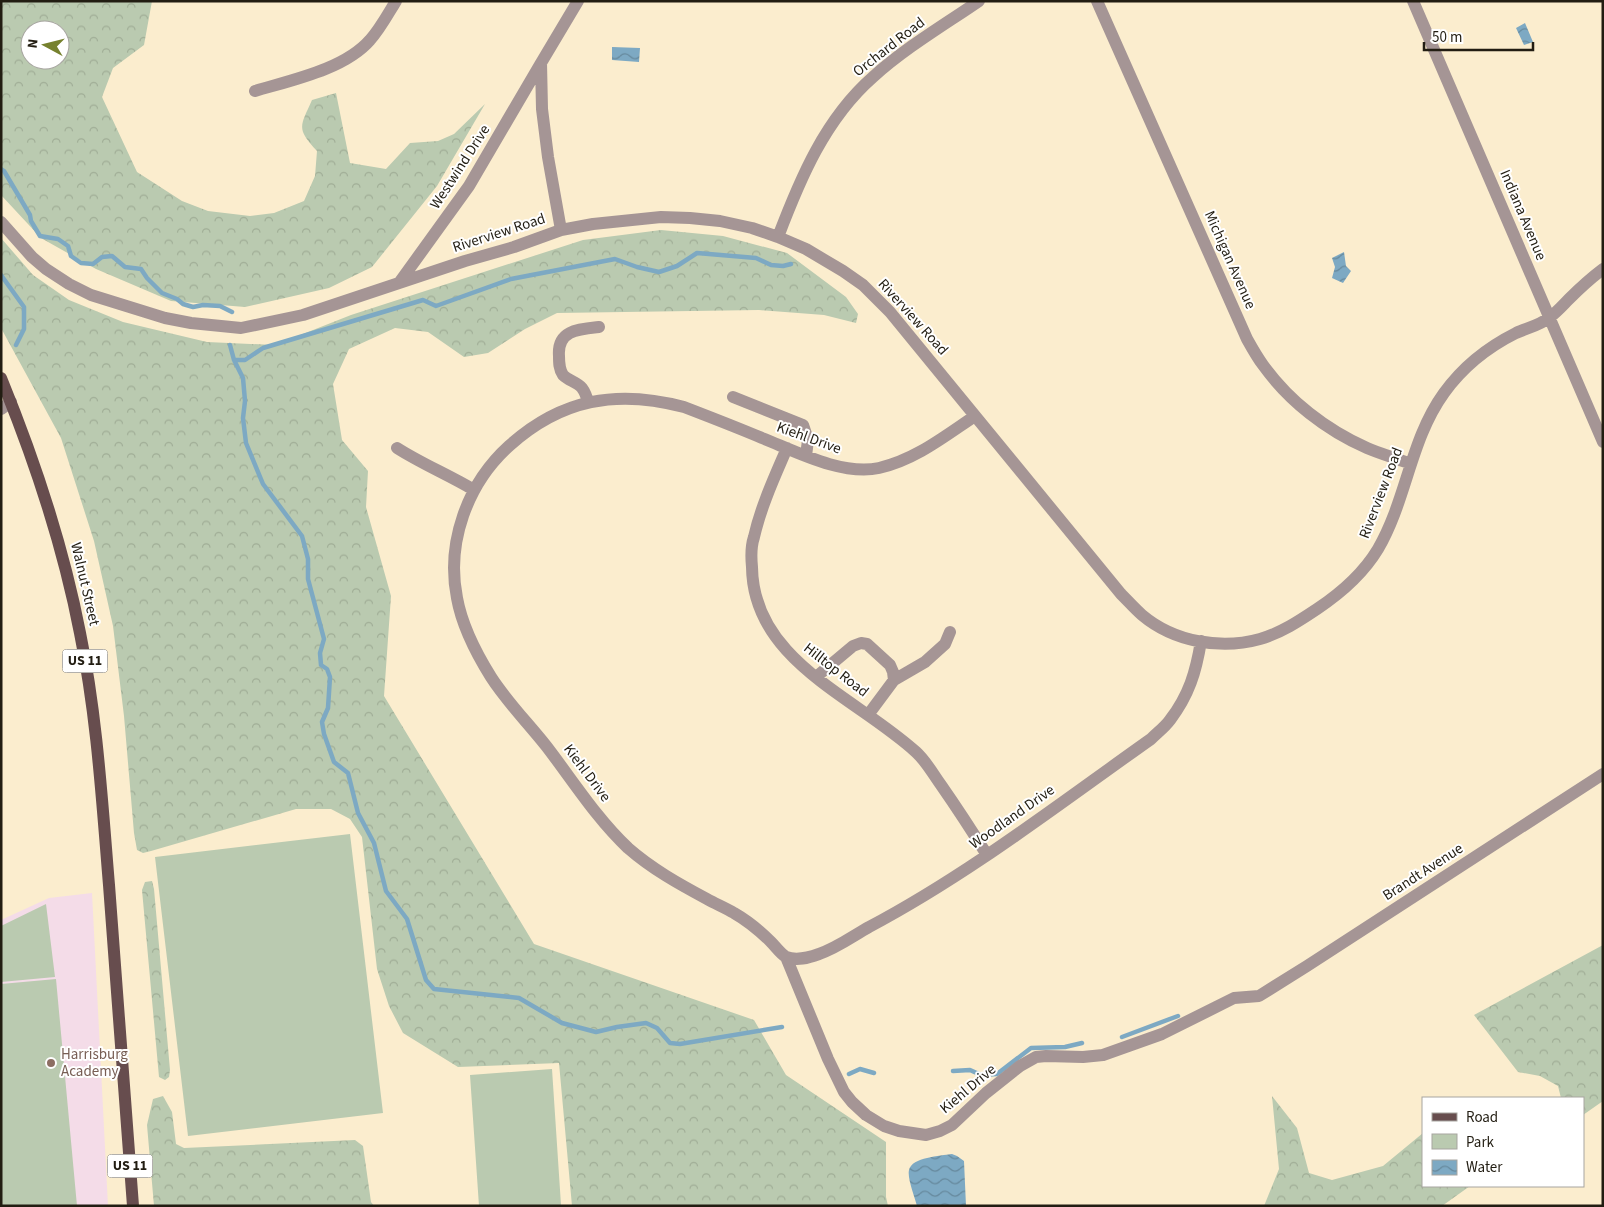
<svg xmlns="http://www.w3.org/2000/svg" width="1604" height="1207" font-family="'Source Sans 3',sans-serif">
<defs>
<pattern id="forest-crowns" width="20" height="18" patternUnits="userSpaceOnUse" patternTransform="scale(1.25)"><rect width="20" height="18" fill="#bacab0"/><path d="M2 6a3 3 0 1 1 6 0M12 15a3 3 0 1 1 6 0" fill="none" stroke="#a0ad96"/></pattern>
<pattern id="water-waves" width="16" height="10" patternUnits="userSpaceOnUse" patternTransform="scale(1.25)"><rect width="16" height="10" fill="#7da9c3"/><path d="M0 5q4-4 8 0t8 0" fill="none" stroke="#66899d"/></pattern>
</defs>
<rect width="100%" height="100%" fill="#fbedce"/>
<!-- education -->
<path fill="#f4dce8" d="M92 893 108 1206H1V920L49 898Z"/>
<!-- forest -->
<path fill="url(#forest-crowns)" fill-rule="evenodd" d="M1 1H152L144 45 113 68 102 97 137 172 182 201 208 211 250 216 274 213 304 201 315 176 317 151C296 128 300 127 312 100L336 93 350 163 386 169 410 143 438 141 454 134 485 104 437 186 372 267 329 288 245 307 171 301 96 269 41 238 1 195ZM30 30H60V60H30Z
M661 230 723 236 787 253 846 297 858 314 856 323 824 315 759 310 557 313 525 329 488 353 464 357 428 332 395 328 349 349 333 384 342 440 368 471 366 507 391 596 384 696 534 944 754 1020 786 1075 886 1142V1197L888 1206H572L559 1063 458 1067 403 1033 389 1006 377 969 362 837 350 819 331 809H296L151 851 143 853 137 850 134 833 124 716 113 626 94 541 61 438 1 328V238L33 275 69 300 123 322 207 342 275 345 351 315 583 240Z
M152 881 154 889 170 1070 169 1077 165 1080 159 1077 142 890 145 882Z
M1603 945V1101L1583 1115V1098H1561L1558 1086 1540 1076 1518 1072 1474 1015Z
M163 1096 172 1112 176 1144 184 1148 355 1140 363 1146 371 1202 374 1206H154L147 1125 153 1099Z
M1272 1096 1297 1128 1309 1173 1332 1180 1383 1166 1423 1133V1186H1470L1442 1206H1264L1279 1169Z"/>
<!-- green -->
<path fill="#bacab0" d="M350 834 383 1113 188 1136 155 857Z
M46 904 55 977 1 982V926Z
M56 979 77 1206H1V984Z
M552 1069 561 1205 479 1206 470 1075Z"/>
<!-- water -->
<path fill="url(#water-waves)" d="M1525 23 1533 42 1524 45 1516 28Z
M612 47 640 48 639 62 612 60Z
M1344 252 1346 266 1351 271 1343 283 1332 278 1335 267 1332 258Z
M952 1154 957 1156 964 1161 966 1206H917C915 1198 907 1178 909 1170 912 1157 940 1156 952 1154Z"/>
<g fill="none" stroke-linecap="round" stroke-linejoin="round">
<!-- stream -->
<path stroke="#7da9c3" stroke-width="4.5" d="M1 169 4 171 30 215 31 221 40 236 58 239 68 246 71 256 81 263 93 264 102 257 112 256 125 267 141 269 147 278 162 293 177 299 183 304 193 307 203 305 220 306 232 312
M1 275 24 307V329L16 345
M230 345 234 360 243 378 245 401 243 418 246 443 263 484 302 536 308 559V579L324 639 320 653 321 665 327 669 330 677 328 708 322 722 324 734 334 762 348 773 358 813 374 843 386 891 407 919 426 980 434 989 519 998 562 1023 596 1032 617 1027 646 1023 657 1028 670 1043 680 1044 782 1027
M234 360H245L263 348 423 300 436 306 511 279 615 259 637 267 659 272 677 266 697 253 756 258 771 265 783 266 791 264
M1122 1037 1178 1016
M953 1071 970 1070 981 1075 997 1074 1031 1048 1065 1047 1082 1043
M849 1074 860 1069 874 1073"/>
<!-- minor -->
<path stroke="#a59595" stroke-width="12" d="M1097 1 1247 339C1252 348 1257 357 1263 365 1289 401 1326 430 1367 448 1381 454 1396 458 1411 464
M1413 1 1603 442
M255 91C292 80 345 69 370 40 380 29 388 14 396 1
M1 222 32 257 46 269 69 284 91 295 165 318 191 323 241 328 303 315 465 261 514 247 561 230 593 224 661 217 690 218 720 221 752 228 778 237 806 249 843 271 863 285 890 312 1121 594C1128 601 1135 609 1142 615 1174 642 1221 650 1260 639 1281 633 1299 621 1317 609 1341 593 1363 574 1378 549 1407 499 1410 440 1444 393 1462 368 1488 347 1516 333 1527 328 1541 325 1550 317 1557 312 1563 305 1569 299 1580 288 1591 278 1603 269
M561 230 548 157 542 109 541 63 578 1
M778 237C800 179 825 119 873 77 905 48 944 25 979 1
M399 283 469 186 541 63
M733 397 803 425 808 440 806 456
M588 402C587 398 585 392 582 388 577 382 569 381 563 375 559 369 559 363 559 356 557 330 579 329 599 327
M1 409 11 402
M975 416C945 436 915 460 879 468 842 476 795 451 762 438 736 427 710 417 684 407 617 389 561 399 509 446 467 484 446 543 457 598 462 626 476 653 491 677 507 702 529 724 547 747 573 781 597 819 628 848 652 869 679 884 707 899 716 904 726 908 734 913 748 921 760 931 771 942 776 947 780 953 786 957L828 1059 844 1092 852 1102 866 1115 884 1126 899 1131 926 1135 940 1131 952 1125 986 1093 1020 1066 1036 1057 1046 1056 1083 1057 1103 1055 1162 1034 1234 998 1259 996 1307 966 1603 774
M397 448C422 464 449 475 474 490
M787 448C775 476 761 506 754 537 751 546 751 557 752 567 753 661 856 697 916 752 926 761 933 774 941 785 957 808 972 831 987 855
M816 677 853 646 861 643 867 644 890 665 893 672 894 680
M868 715 894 680 925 662 945 644 950 632
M786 957C797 961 808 958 819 954 837 948 853 936 869 927 969 874 1059 804 1151 739 1157 733 1165 727 1170 720 1189 695 1196 672 1201 641"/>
<!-- major -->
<path stroke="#674d4e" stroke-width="12" d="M1 378C35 461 63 545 80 633 97 716 102 801 109 885 117 992 125 1099 133 1206"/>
</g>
<!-- markers -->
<circle fill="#8d6e63" stroke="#fff" stroke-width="2" cx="51" cy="1063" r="5"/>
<g text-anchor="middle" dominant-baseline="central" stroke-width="4" stroke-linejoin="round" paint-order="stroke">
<!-- shield labels -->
<g fill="#fff" stroke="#646159" stroke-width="1">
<rect x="62.5" y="649.5" width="45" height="23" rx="4"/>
<rect x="107.5" y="1154.5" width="45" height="23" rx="4"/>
</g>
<g font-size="14" font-weight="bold" fill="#221d12">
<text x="85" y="661">US 11</text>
<text x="130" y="1166">US 11</text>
</g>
<!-- street labels -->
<g font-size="15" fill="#221d12" stroke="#fff">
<text transform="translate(889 47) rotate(-38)">Orchard Road</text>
<text transform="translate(460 167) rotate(-57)">Westwind Drive</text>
<text transform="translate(1523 215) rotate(67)">Indiana Avenue</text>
<text transform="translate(499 233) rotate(-18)">Riverview Road</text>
<text transform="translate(1230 260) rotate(66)">Michigan Avenue</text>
<text transform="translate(913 317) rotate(48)">Riverview Road</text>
<text transform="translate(809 438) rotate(20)">Kiehl Drive</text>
<text transform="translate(1381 493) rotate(-69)">Riverview Road</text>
<text transform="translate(85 584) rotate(77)">Walnut Street</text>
<text transform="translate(836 670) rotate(38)">Hilltop Road</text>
<text transform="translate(587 773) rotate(53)">Kiehl Drive</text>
<text transform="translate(1012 817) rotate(-35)">Woodland Drive</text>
<text transform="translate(1423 872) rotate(-33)">Brandt Avenue</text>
<text transform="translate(968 1089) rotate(-40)">Kiehl Drive</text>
</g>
<!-- education labels -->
<g font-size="15" fill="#785e54" stroke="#fff" text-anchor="start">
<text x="61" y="1054">Harrisburg<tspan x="61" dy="17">Academy</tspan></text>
</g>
</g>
<!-- border -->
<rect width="1604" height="1207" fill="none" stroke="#221d12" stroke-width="5"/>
<!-- legend -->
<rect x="1422" y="1097" width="162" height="90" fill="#ffffff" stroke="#a7a5a0"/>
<rect x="1432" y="1113" width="25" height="8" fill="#674d4e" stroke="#a7a5a0"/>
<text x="1466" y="1122" font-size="15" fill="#221d12">Road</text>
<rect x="1432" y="1134" width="25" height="15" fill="#bacab0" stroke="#a7a5a0"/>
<text x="1466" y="1147" font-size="15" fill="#221d12">Park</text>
<rect x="1432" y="1160" width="25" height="15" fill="url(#water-waves)" stroke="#a7a5a0"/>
<text x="1466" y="1172" font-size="15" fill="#221d12">Water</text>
<!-- north arrow -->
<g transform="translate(45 45) rotate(277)"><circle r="24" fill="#ffffff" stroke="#a7a5a0"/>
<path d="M0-4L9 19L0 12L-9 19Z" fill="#76812e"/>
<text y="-8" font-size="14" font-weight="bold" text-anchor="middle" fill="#221d12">N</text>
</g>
<!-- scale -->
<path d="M1424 42v8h109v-8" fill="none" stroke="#221d12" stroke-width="2.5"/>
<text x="1432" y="42" font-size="15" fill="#221d12" stroke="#ffffff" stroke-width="4" paint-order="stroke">50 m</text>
</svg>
